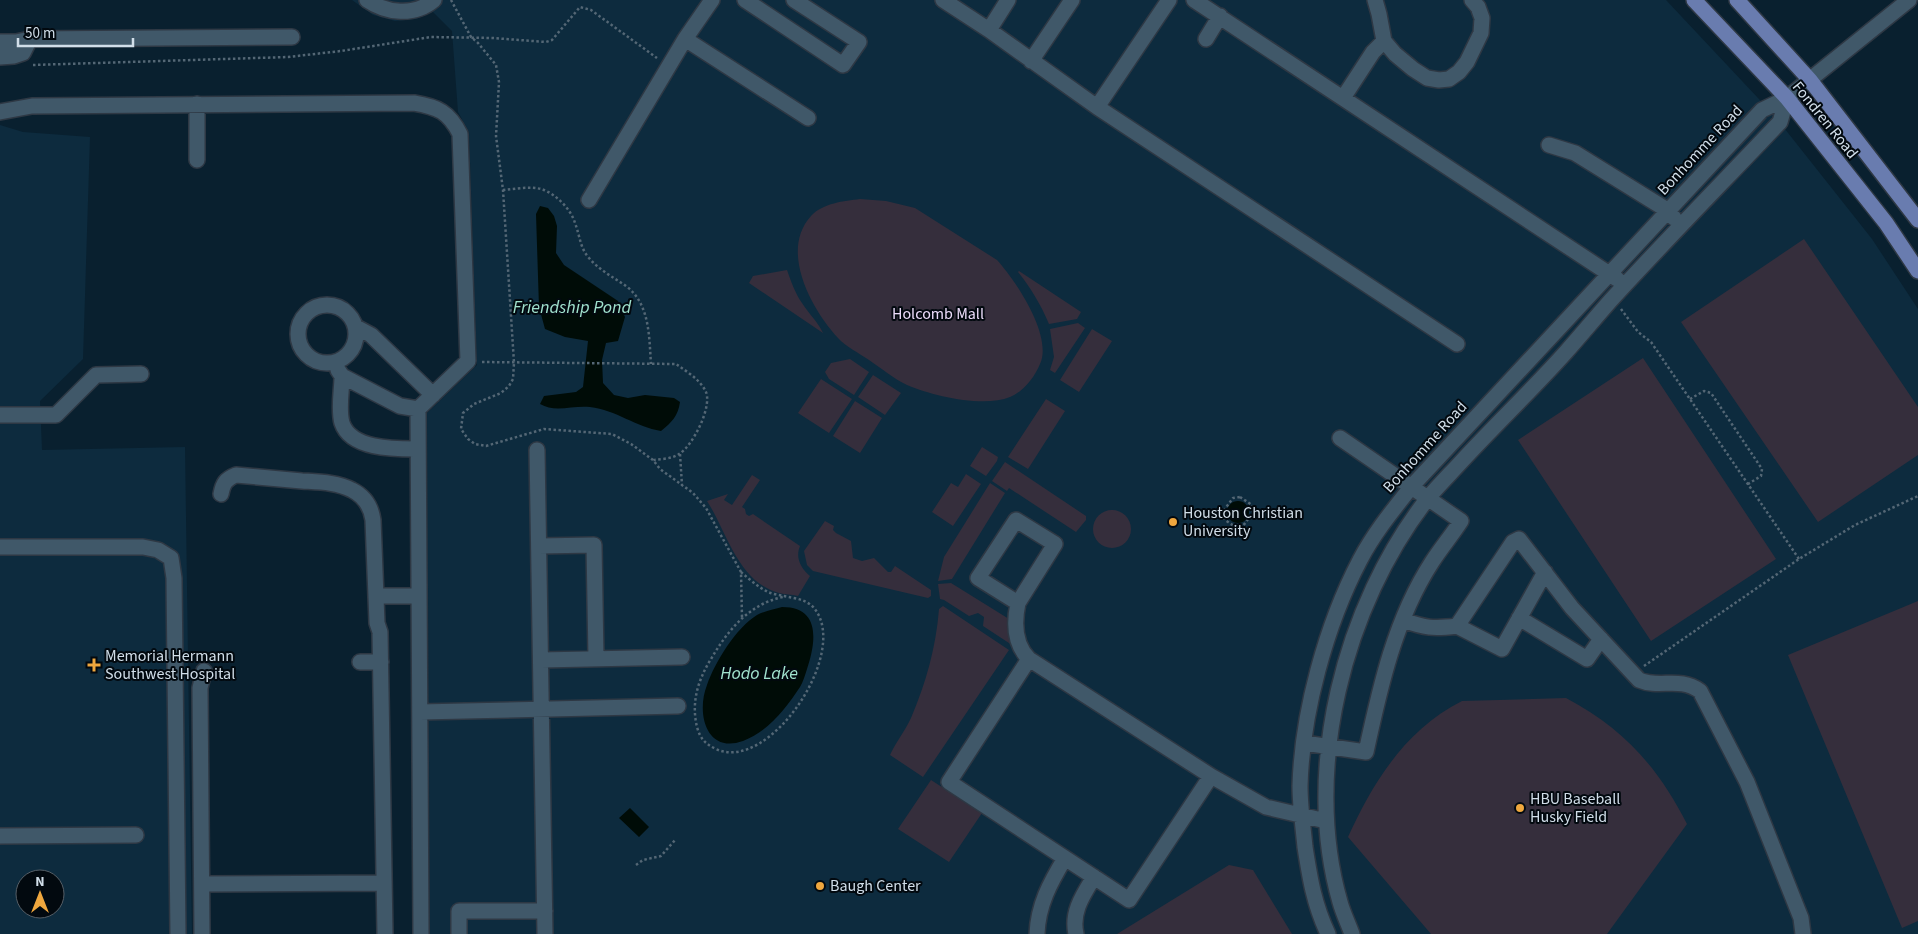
<svg xmlns="http://www.w3.org/2000/svg" width="1918" height="934" font-family="'Source Sans 3',sans-serif">
<rect width="100%" height="100%" fill="#09202f"/>
<!-- built -->
<path fill="#0d2b3e" fill-rule="evenodd" d="M352 0H1666L1773 114 1872 239 1918 309V934H430L427 413 477 365 469 132 458 112 452 31 433 12 416 19 395 21 373 15Z
M0 125 23 132 90 137 83 359 40 401 42 450 185 447 192 934H0ZM25 879H55V909H25Z"/>
<!-- green -->
<path fill="#352e3c" d="M860 199 886 201 915 208 997 260C1016 281 1053 336 1040 364 1034 378 1024 391 1010 397 984 408 933 396 907 385 894 379 881 368 869 360 859 353 846 347 838 338 812 310 779 251 811 216 823 203 844 201 860 199Z
M1804 239 1918 407V455L1818 522 1681 322Z
M787 270C791 281 795 293 802 303 809 314 818 322 823 333L749 283 753 276Z
M1019 271 1081 312 1077 319 1049 324C1041 305 1031 288 1018 272Z
M1078 323 1085 328 1055 373 1050 370 1054 357 1050 329Z
M1092 329 1112 341 1079 392 1060 380Z
M1643 358 1776 559 1651 641 1518 440Z
M850 359 869 372 854 395 829 379 825 372 831 363Z
M873 375 901 393 885 415 858 397Z
M821 379 852 399 829 433 798 413Z
M1046 399 1065 411 1028 469 1008 457Z
M855 401 882 418 860 453 833 436Z
M982 447 998 457 997 461 986 476 970 466Z
M1005 462 1086 516V520L1076 532 1009 488 1007 491 992 481Z
M966 474 981 484 953 526 932 512 951 483 958 487Z
M752 475 760 480 742 507 745 509 746 514 749 516 753 514 800 546C795 558 801 568 810 576L798 596C792 594 785 595 779 593 738 582 727 532 707 501L728 494 724 500 732 505Z
M990 483 1005 493 952 579 938 581 944 557Z
M1093 529a19 19 0 1 1 38 0a19 19 0 1 1-38 0Z
M825 521 834 526 833 530 836 533 851 541 853 558 862 561 874 558 888 572H891L895 566 931 590V596L928 598 813 571 807 565 804 551Z
M951 583 1009 619 1012 645 983 626 984 617 978 613 969 616 944 600 940 599 938 584Z
M1918 601V921L1902 928 1788 655Z
M943 606 1009 650 923 777 890 755C896 742 905 731 911 718 926 683 936 647 939 609Z
M1566 698C1623 728 1658 767 1687 824L1607 934H1431L1348 837C1373 782 1406 729 1462 701Z
M931 780 982 813 949 862 898 829Z
M1229 865 1253 870 1292 934H1117Z"/>
<!-- water -->
<path fill="#000c07" d="M540 206 548 208 554 216 557 226 556 253 564 265 618 301 625 317 618 341 606 343 602 360 603 383 614 395 628 398 645 395 674 398 680 402C678 416 672 422 661 431 636 427 616 410 590 407 573 405 555 413 540 404L544 396 576 392 583 387 588 341 565 337 545 329 539 307 536 214Z
M1227 512a11 11 0 1 1 22 0a11 11 0 1 1-22 0Z
M782 607C821 607 816 642 807 669 805 675 803 682 800 687 786 708 768 732 743 741 706 754 696 713 707 685 715 662 736 628 757 615 765 611 775 609 782 607Z
M630 808 649 827 639 837 619 818Z"/>
<g fill="none" stroke-linecap="round" stroke-linejoin="round">
<!-- minor casing -->
<g stroke="#2e3844" stroke-width="18">
<path id="minor" d="M367 0C386 13 414 17 434 0
M745 0 843 65 859 42 794 0
M943 0 989 30 1008 0
M1194 0 1617 279
M1375 0 1379 14 1384 41 1395 54 1413 69 1427 78 1439 80 1449 79 1459 72 1467 62 1481 33 1482 18 1478 7 1472 0
M989 30 1097 107 1457 344
M685 39 808 118
M1206 39 1220 16
M0 42H16L30 39 292 37
M0 57 14 56 23 53 30 39
M1031 61 1072 0
M1343 98 1373 52 1384 41
M197 104V160
M1097 107 1169 0
M0 112 32 106 414 103C438 107 449 112 460 134L468 361 418 409 421 934
M1549 145 1575 153 1667 210 1674 218
M589 200 685 39 712 0
M298 334a29 29 0 1 1 58 0a29 29 0 1 1-58 0Z
M356 327 371 335 433 395
M338 370 342 376 400 406 418 409
M342 376C342 390 338 409 342 423 351 450 396 449 418 449
M0 415H56L96 375 141 374
M537 450 545 934
M221 494C223 483 226 479 236 475 258 477 280 479 302 481 318 482 337 482 352 490 364 496 371 506 373 520L377 623 380 632 385 934
M1016 520 1055 544 1018 603 978 578Z
M539 546 594 545 596 658
M0 547H143L158 550 171 558 174 578 178 934
M376 596H419
M1018 603C1014 622 1014 644 1029 659
M1519 618 1587 659 1601 639
M1403 620C1425 628 1433 629 1457 626L1513 542 1519 539 1572 608 1639 680C1660 689 1679 676 1700 691L1747 782 1801 918 1803 934
M1457 626 1502 649 1545 572
M1029 659 1211 776 1129 900 949 782Z
M541 660 682 657
M360 662H381
M420 712 678 706
M1304 743 1366 752C1380 687 1395 619 1432 562 1441 548 1452 535 1461 521L1340 438
M1211 776 1266 807 1326 821
M0 836 136 835
M202 884 384 883
M202 934 200 688 204 671
M459 934V911H545
M1037 934C1038 905 1050 883 1065 858
M1076 934C1071 912 1083 895 1094 877
M1328 934C1314 904 1310 879 1305 847 1303 826 1300 806 1300 786 1302 713 1326 625 1360 560 1374 533 1393 510 1412 486L1762 110 1787 98 1909 0
M1352 934C1348 923 1343 913 1340 902 1302 770 1344 605 1428 498 1438 486 1450 474 1461 462 1495 425 1532 390 1566 352 1581 335 1596 317 1611 300 1666 240 1724 181 1780 122L1787 98"/>
</g>
<!-- major casing -->
<g stroke="#2e3844" stroke-width="18">
<path id="major" d="M1694 0 1787 98 1886 223 1918 271
M1737 0 1810 80 1918 220"/>
</g>
<!-- path -->
<path stroke="#546775" stroke-width="2.5" stroke-dasharray="2.5 2.5" stroke-linecap="butt" d="M451 0 471 37 478 43 496 65 499 82 496 136 503 190 514 363 513 379 509 386 501 393 474 404 463 413 461 429 468 439 475 444 486 446 544 429 612 434 631 444 653 460 660 469 693 493 706 508 741 572 742 618
M33 65 288 57 341 51 431 37 493 38 546 42 552 40 580 7 591 10 657 58
M503 190C515 189 529 186 541 189 555 193 571 209 575 223 580 236 580 248 589 258 599 270 613 277 626 286 650 304 649 336 651 364
M1621 309 1638 332 1651 342 1799 559
M482 362 676 364C686 371 699 379 705 390 714 404 693 446 679 454 672 459 661 459 653 460
M1690 399 1704 391 1711 393 1762 469 1761 476 1748 484
M680 454 682 485
M1240 497 1252 505 1253 512 1243 526 1237 528 1225 520 1222 513 1233 498Z
M741 572C749 579 758 587 768 592 783 598 804 596 814 608 851 652 769 774 716 749 705 744 700 738 697 727 691 702 698 680 711 659 728 630 749 604 783 597
M1644 666 1799 559 1855 525 1918 496
M636 865 643 860 661 856 676 839"/>
<!-- minor -->
<use href="#minor" stroke="#405869" stroke-width="15"/>
<!-- major -->
<use href="#major" stroke="#697caf" stroke-width="15"/>
</g>
<!-- markers -->
<g fill="#efa73e" stroke="#02090f" stroke-width="2">
<circle cx="1173" cy="522" r="5"/>
<path d="M91.5 657.5h5v5h5v5h-5v5h-5v-5h-5v-5h5z"/>
<circle cx="1520" cy="808" r="5"/>
<circle cx="820" cy="886" r="5"/>
</g>
<g text-anchor="middle" dominant-baseline="central" stroke-width="4" stroke-linejoin="round" paint-order="stroke">
<!-- street labels -->
<g font-size="16" fill="#d1dee9" stroke="#02090f">
<text transform="translate(1825 120) rotate(51)">Fondren Road</text>
<text transform="translate(1700 150) rotate(-47)">Bonhomme Road</text>
<text transform="translate(1425 447) rotate(-48)">Bonhomme Road</text>
</g>
<!-- park labels -->
<g font-size="16" fill="#ebdcfa" stroke="#02090f">
<text x="938" y="314">Holcomb Mall</text>
</g>
<!-- poi labels -->
<g font-size="16" fill="#d1dee9" stroke="#02090f" text-anchor="start">
<text x="1183" y="513">Houston Christian<tspan x="1183" dy="18">University</tspan></text>
<text x="105" y="656">Memorial Hermann<tspan x="105" dy="18">Southwest Hospital</tspan></text>
<text x="1530" y="799">HBU Baseball<tspan x="1530" dy="18">Husky Field</tspan></text>
<text x="830" y="886">Baugh Center</text>
</g>
<!-- water labels -->
<g font-size="18" font-style="italic" fill="#a1e2ce" stroke="#02090f">
<text x="572" y="307">Friendship Pond</text>
<text x="759" y="673">Hodo Lake</text>
</g>
</g>
<!-- north arrow -->
<g transform="translate(40 894)"><circle r="24" fill="#02090f" stroke="#555e66"/>
<path d="M0-4L9 19L0 12L-9 19Z" fill="#efa73e"/>
<text y="-8" font-size="14" font-weight="bold" text-anchor="middle" fill="#d1dee9">N</text>
</g>
<!-- scale -->
<path d="M18 38v8h115v-8" fill="none" stroke="#d1dee9" stroke-width="2.5"/>
<text x="25" y="38" font-size="15" fill="#d1dee9" stroke="#02090f" stroke-width="4" paint-order="stroke">50 m</text>
</svg>
